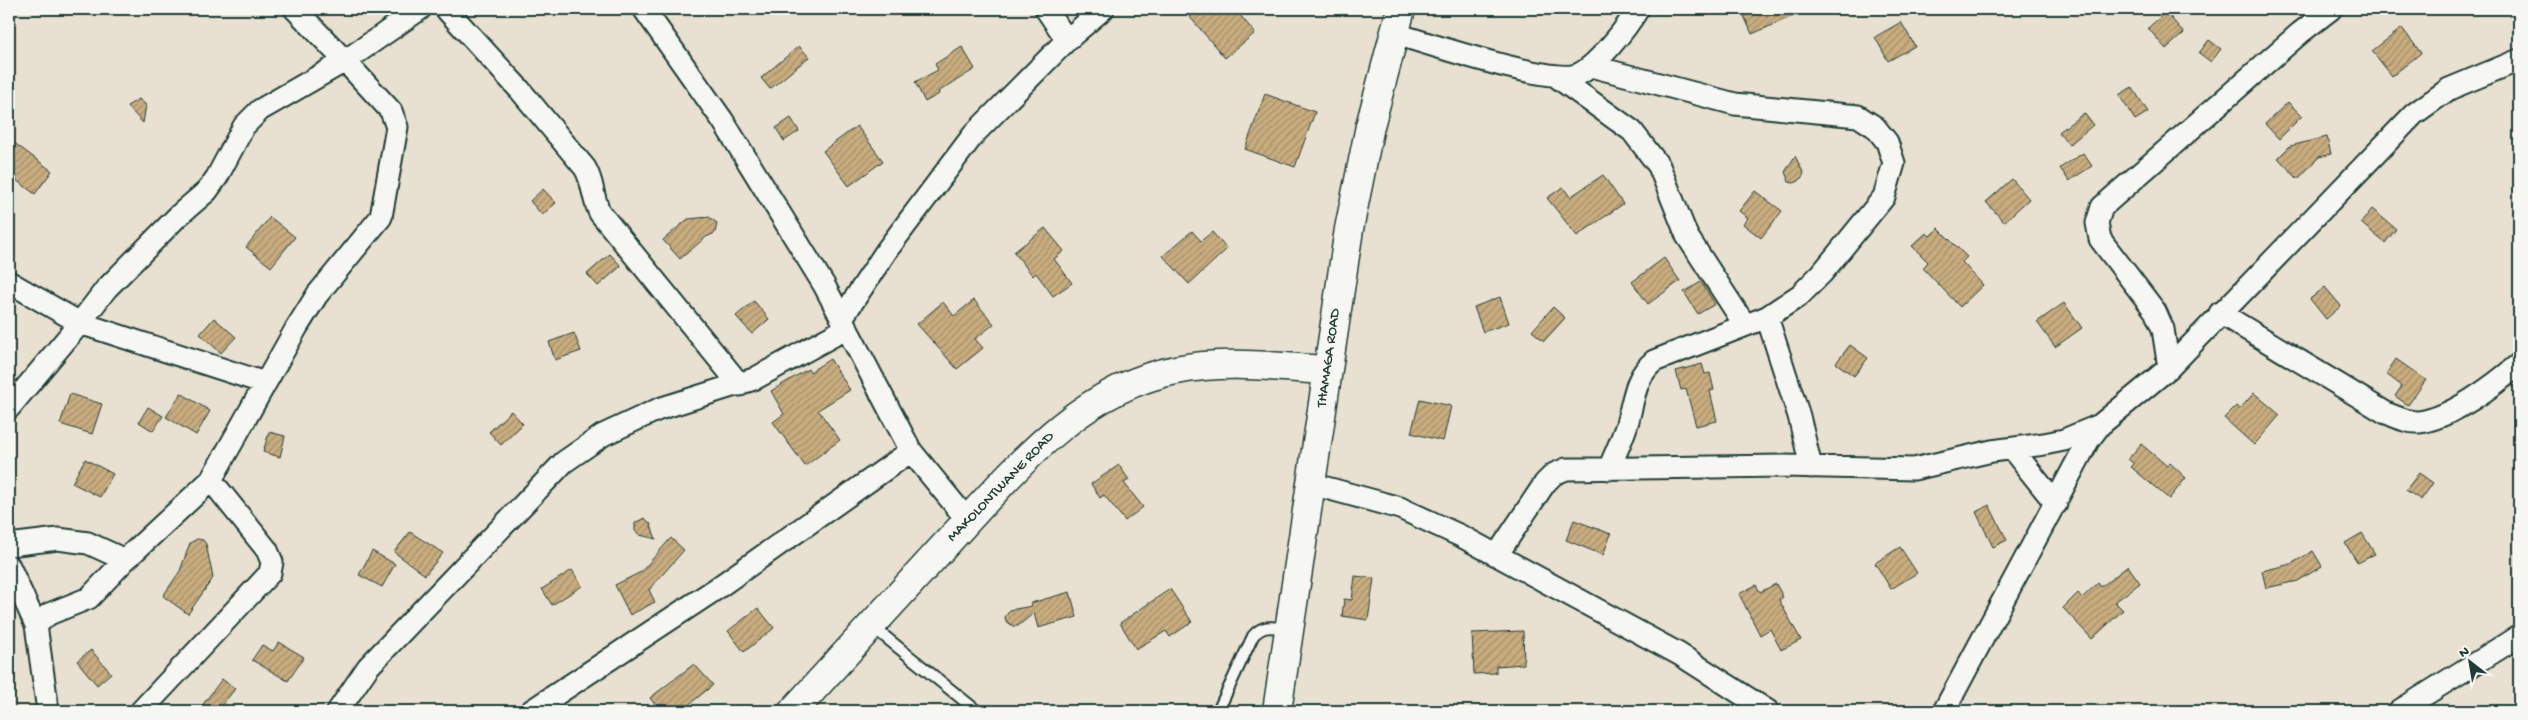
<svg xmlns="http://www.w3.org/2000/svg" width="2528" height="720" font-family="'Gochi Hand',sans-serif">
<defs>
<pattern id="building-hatch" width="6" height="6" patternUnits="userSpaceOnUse" patternTransform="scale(1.25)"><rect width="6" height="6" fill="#c9ad7f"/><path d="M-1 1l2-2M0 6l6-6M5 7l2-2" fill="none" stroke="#a38e69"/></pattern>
</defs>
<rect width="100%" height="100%" fill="#e8e0d0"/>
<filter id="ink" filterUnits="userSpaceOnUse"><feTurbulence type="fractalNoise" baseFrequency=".02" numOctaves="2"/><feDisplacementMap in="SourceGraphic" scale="10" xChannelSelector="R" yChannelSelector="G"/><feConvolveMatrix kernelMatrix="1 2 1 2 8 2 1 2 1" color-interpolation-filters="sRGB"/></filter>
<g filter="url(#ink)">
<!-- building -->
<path fill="url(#building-hatch)" stroke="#1f3d34" d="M1183 9H1235L1255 33 1225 58Z
M1741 9H1809L1752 34Z
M2166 12 2184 33 2166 49 2148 28Z
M1901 22 1915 46 1888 61 1875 37Z
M2402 28 2421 53 2392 76 2372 51Z
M2209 40 2221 49 2211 62 2199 53Z
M799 46 809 57 770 89 761 78Z
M962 47 975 69 938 92 939 94 925 102 915 82 938 70 935 64Z
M2132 87 2148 112 2135 120 2119 95Z
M1265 94 1315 112 1295 167 1245 149Z
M139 99 146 105 143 123 127 106Z
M2288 102 2302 116 2279 139 2265 124Z
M2084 113 2093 125 2069 145 2059 132Z
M791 118 799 131 784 141 776 128Z
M857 126 883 161 849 186 823 151Z
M2327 137 2331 154 2319 157 2298 179 2278 158 2290 146Z
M9 139 52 171 35 194 9 175Z
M2083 153 2092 166 2069 181 2060 168Z
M1795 156 1804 174 1799 181 1794 183 1789 182 1785 172Z
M1603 175 1623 204 1577 236 1547 198 1563 187 1570 197Z
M2012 179 2029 199 2004 222 1986 202Z
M543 189 556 203 542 215 530 201Z
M1755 191 1782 211 1761 238 1743 224 1748 218 1739 211Z
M2372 209 2396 229 2385 243 2361 223Z
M270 217 295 237 271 267 246 247Z
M709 217 717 223 715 233 706 237 680 259 663 240 688 219Z
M1045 228 1064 251 1054 259 1072 283 1053 296 1036 273 1033 276 1014 252Z
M1938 228 1967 257 1962 262 1983 285 1960 307 1923 268 1928 262 1912 246 1926 233 1930 236Z
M1192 231 1201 241 1212 232 1227 249 1189 284 1163 256Z
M610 254 621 266 598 286 587 274Z
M1664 258 1680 281 1648 304 1632 282Z
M1701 282 1715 304 1698 314 1684 292Z
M2325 287 2341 306 2326 319 2310 299Z
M1500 297 1509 323 1483 332 1474 307Z
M974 300 994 324 975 339 983 348 957 369 917 324 943 302 954 316Z
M754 301 769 319 752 334 736 316Z
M2064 303 2082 328 2055 347 2037 322Z
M1553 307 1565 318 1544 341 1532 331Z
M214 318 236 337 221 353 200 334Z
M574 333 581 351 555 360 549 342Z
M1850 345 1868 358 1854 376 1836 363Z
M830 359 850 390 818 410 840 440 805 466 773 422 784 414 771 391 808 369 810 372Z
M2396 359 2426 380 2408 405 2395 396 2402 386 2386 374Z
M1702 364 1705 374 1710 373 1714 390 1710 391 1717 421 1696 426 1686 389 1681 390 1676 371Z
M181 393 210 411 196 435 166 417Z
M2254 393 2280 415 2254 445 2224 418 2236 406 2240 409Z
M70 394 102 404 92 434 60 424Z
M1420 399 1451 406 1443 441 1411 433Z
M148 407 163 416 153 431 139 422Z
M511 411 523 424 501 445 489 432Z
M269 432 285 436 280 457 263 452Z
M2141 444 2167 466 2170 463 2186 478 2169 499 2131 467 2134 464 2128 459Z
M85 459 113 474 100 497 72 483Z
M1119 465 1129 480 1124 483 1143 507 1125 521 1104 495 1100 498 1091 484Z
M2419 473 2433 483 2421 500 2406 490Z
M1989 505 2007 540 1993 547 1976 512Z
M644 518 650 523 656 539 640 535 635 531V523Z
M1574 520 1611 534 1603 555 1566 540Z
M410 532 443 553 425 575 394 552Z
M2362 533 2375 554 2358 563 2345 543Z
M671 538 684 550 649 590 655 602 630 615 615 585 641 572Z
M197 539 203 540 206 544 213 578 188 614 163 596 180 571 190 543Z
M1900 547 1917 573 1891 589 1875 563Z
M372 551 395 564 382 587 359 575Z
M2313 551 2322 566 2298 581 2266 588 2262 571 2291 564Z
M2128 566 2140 583 2115 602 2123 610 2092 639 2063 608 2078 593 2082 598 2098 583 2101 587Z
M572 570 582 586 552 605 542 589Z
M1355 576 1374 578 1368 620 1342 616 1344 599 1352 600Z
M1776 584 1783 597 1779 600 1801 640 1781 650 1770 629 1760 635 1739 594 1756 585 1760 592Z
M1170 589 1192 622 1170 637 1166 631 1136 649 1120 623Z
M1070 592 1077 617 1038 628 1034 613 1018 626H1013L1006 621 1005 617 1010 610 1032 606 1031 603Z
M758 608 774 628 744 652 728 631Z
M1523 631 1524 664 1496 666V673L1474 674 1472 633Z
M279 642 304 657 288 681 252 660 262 645 273 651Z
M91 650 111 673 97 685 77 661Z
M694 664 713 685 681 711H660L650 698Z
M222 679 235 689 217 711H198Z"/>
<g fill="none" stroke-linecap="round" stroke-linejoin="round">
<!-- service casing -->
<g stroke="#1f3d34" stroke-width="14">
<path id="service" d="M873 627 977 711
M1218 711 1253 636C1263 624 1273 627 1288 629"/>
</g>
<!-- minor casing -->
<g stroke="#1f3d34" stroke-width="25">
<path id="minor" d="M446 9 520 90 585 168C594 183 592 198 600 213L740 385
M644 9 723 121 824 285 911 451 968 521
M1046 9 1067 40
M1393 33C1427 43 1553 86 1579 74 1598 65 1627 27 1638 9
M1591 66 1735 104 1858 116 1875 127 1887 142 1894 163 1884 197 1822 273 1800 295 1767 317 1654 361C1634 378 1634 400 1627 424 1622 440 1615 454 1609 469
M1557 77 1632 131 1659 166 1687 236 1745 325
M9 282 80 323 265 383
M2220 313 2386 413C2397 417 2408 423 2419 422 2451 418 2495 385 2519 364
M1767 317 1799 416 1811 467
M842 318 887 250 974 134 1067 40 1103 9
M2169 368 2163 329 2155 311 2100 239 2097 223 2102 207 2300 33 2331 9
M9 408 80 323 106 289 178 216 207 191 217 177 244 126 260 110 345 61 295 9
M2012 449 2056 504
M1312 484 1400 508 1463 537 1679 654 1768 711
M9 545 58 539 88 543 125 560
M1497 555 1545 483 1554 474 1566 469 1784 466 1914 469 1992 451 2044 444 2064 440 2100 425
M9 566 36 625
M48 711 36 625 49 614 89 598 125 560 211 480 297 327 317 295 381 217 397 127 391 111 345 61 420 9
M141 711 270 573 272 562 267 550 211 480
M338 711 368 667 564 462 603 435 659 409 754 379 847 328
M531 711 716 589 911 451
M1944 711 2088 441 2100 425 2169 368 2414 114 2449 89 2519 60
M2399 711 2519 636"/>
</g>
<!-- secondary casing -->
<g stroke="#1f3d34" stroke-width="31">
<path id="secondary" d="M793 711C844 656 895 600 946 544 1011 474 1077 389 1176 370 1226 360 1276 367 1326 370
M1277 711 1349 229 1370 126 1401 9"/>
</g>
<!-- service -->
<use href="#service" stroke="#f6f6f2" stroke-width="10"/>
<!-- minor -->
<use href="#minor" stroke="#f6f6f2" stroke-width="21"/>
<!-- secondary -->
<use href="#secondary" stroke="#f6f6f2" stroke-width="28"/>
</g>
</g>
<g text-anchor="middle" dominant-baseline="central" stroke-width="4" stroke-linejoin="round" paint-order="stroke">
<!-- street labels -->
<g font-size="15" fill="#1f3d34" stroke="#f6f6f2">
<text transform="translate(1329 358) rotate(-82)">THAMAGA ROAD</text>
<text transform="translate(1001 487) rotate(-46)">MAKOLONTWANE ROAD</text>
</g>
</g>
<!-- margin -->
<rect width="2528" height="720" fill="none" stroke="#f6f6f2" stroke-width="30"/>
<rect x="15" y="15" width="2498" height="690" fill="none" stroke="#1f3d34" stroke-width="2" filter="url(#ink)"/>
<!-- north arrow -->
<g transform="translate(2470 662) rotate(329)" stroke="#f6f6f2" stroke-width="4" paint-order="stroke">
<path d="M0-4L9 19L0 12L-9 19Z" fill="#1f3d34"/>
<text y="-8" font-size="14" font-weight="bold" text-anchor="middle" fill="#1f3d34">N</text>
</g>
</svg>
